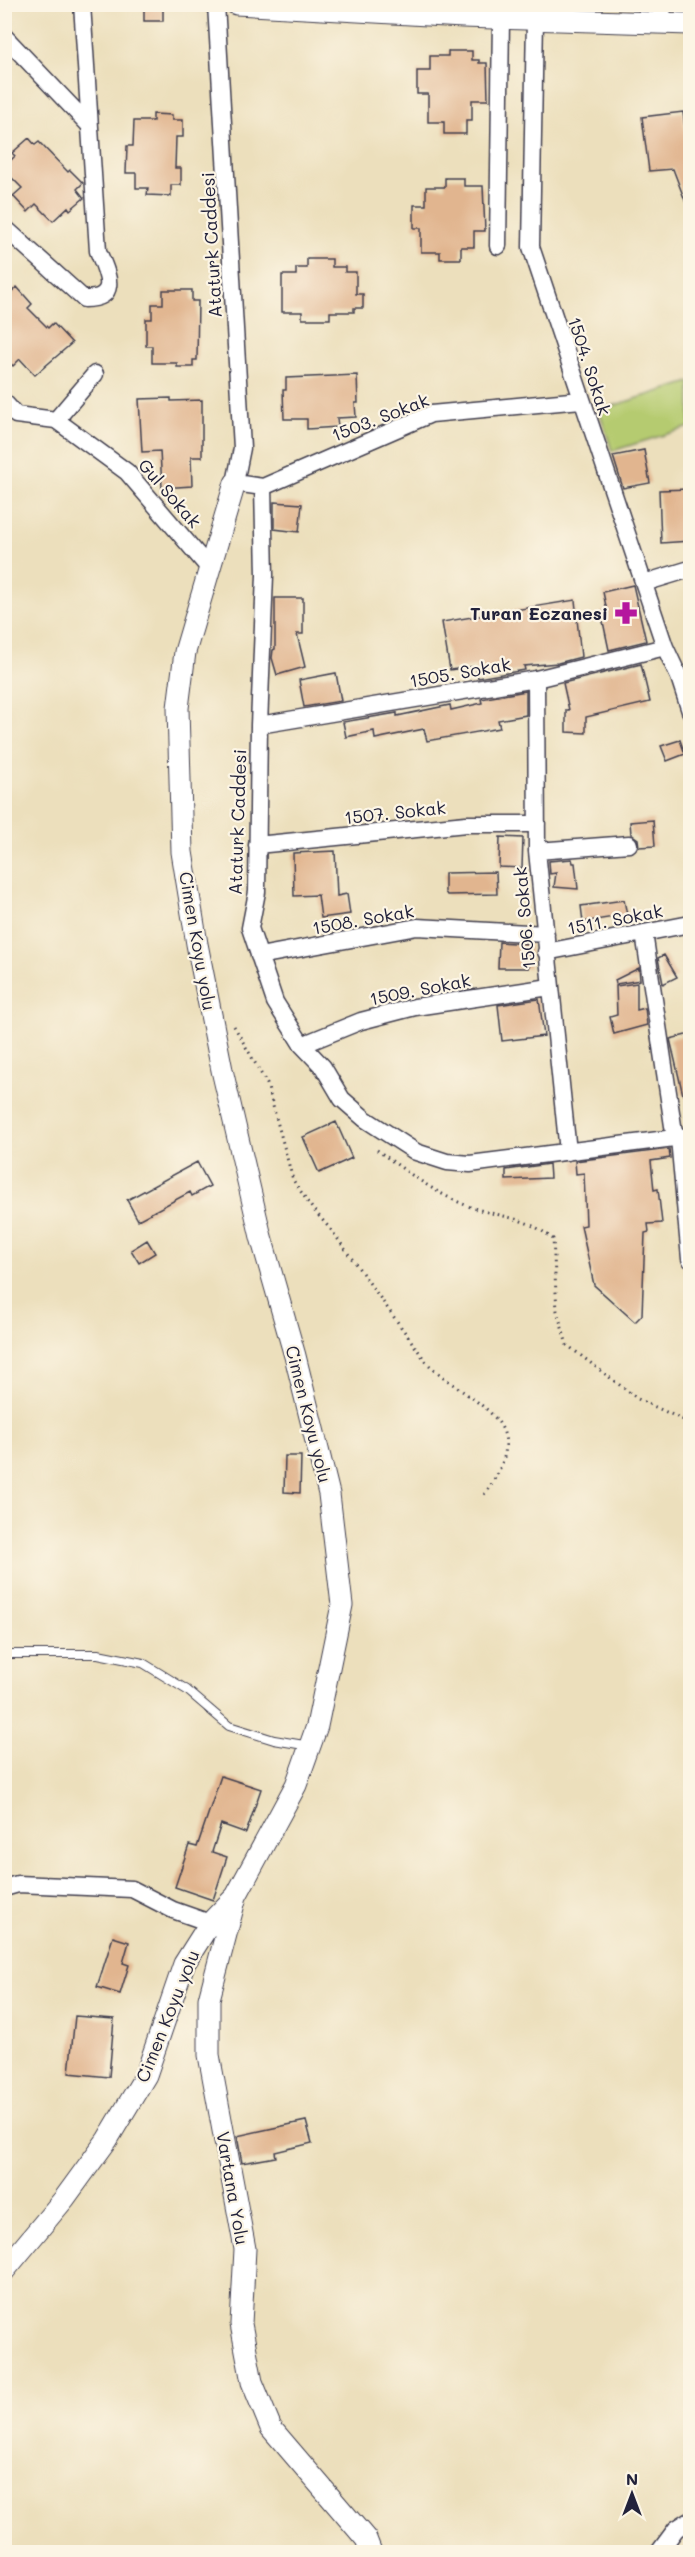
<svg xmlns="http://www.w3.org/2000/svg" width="695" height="2557" font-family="Mali,sans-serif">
<rect width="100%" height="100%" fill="#fcf5e5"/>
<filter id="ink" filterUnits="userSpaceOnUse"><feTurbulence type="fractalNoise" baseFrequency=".0167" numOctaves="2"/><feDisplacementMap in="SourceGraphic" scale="12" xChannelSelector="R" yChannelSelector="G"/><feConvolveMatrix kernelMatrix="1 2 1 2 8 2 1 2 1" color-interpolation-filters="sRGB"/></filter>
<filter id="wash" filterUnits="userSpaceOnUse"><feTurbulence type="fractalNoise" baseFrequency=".008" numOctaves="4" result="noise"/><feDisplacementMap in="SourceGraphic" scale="24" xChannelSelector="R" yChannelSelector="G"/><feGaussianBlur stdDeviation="1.35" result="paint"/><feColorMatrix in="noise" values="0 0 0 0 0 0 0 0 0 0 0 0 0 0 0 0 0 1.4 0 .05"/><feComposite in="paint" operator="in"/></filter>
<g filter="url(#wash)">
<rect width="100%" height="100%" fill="#ecdfbc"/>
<!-- green -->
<path fill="#b5cb6f" stroke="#6c7655" stroke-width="1.5" d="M690 382V427L612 451 599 410Z"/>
<g id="blocks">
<!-- building -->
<path fill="#e1b58f" d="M144 4H163V21H144Z
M448 51H472V60H479V63H487L488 100H472V120H466V134H444V122H428V94H417V71H430V56H448Z
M683 112 690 168 689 211 673 169 649 171 642 117Z
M153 114 172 115V120H183V137H176L175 168H181V185H171V196L147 195 148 188H136V173H126L127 146H133L134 121H153Z
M29 138 35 145 39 142 68 172 70 170 83 183 77 189 84 198 70 210 68 207 53 221 36 204 28 212 13 196 22 188 4 170V167L15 156 12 153Z
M445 178H464V186H483L485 231H474V247H461V259H440V252H421V228H414V205H426V187H445Z
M307 259H332V267H345V272H356V294H363V308H354V312H330V319H302V312H282V275H296V268H307Z
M17 287 32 304 28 308 48 328 53 323 72 343 35 375 20 359 13 366 4 357V298Z
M163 290H192V301H198L197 360H193V367H177V363H152V346H146V319H152V304H163Z
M357 375 358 403H355L356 417 337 418 338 427 307 429V419H284L283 390H286V378Z
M171 398V401L202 400V457H191L192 486 162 488 160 451 142 452 139 399Z
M644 450 650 483 623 488 613 456Z
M690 489V541L661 543 659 490Z
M274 502 302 504 299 532 274 529Z
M633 585 646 641 609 650 601 612 607 611 603 592Z
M275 598H303V634H297L305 667 277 675 272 658 273 650 275 649Z
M575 600 581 657 558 663 524 666 525 670 478 678 476 666 450 670 442 622Z
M641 664 650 702 586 717V733L566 732V710H569L563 683Z
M336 673 341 701 304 707 299 680Z
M526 691V715L498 720 500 728 427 741 424 729 375 739 374 731 346 737 343 722 397 713V716L450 705 451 710 482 703 481 699Z
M680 740 685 754 667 761 661 746Z
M653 820 655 846 639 847 638 839 631 834 630 822Z
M500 837 523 838 522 868 499 867Z
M335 851 337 896 347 894 350 914 321 918 318 895 294 896 293 853Z
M572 859 573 863H575L578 889 554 887 556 873 550 874 549 861Z
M496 872 497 894 447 895 445 892V873Z
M624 900 627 915 583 922 581 906Z
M499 942 530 944 529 968H498Z
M664 955 677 977 663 984 658 958Z
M639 968 640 980 616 984 615 980Z
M637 983V1010L645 1008 647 1025 614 1034 610 1017 617 1015 616 986Z
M539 999 544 1036 502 1041 498 1005Z
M690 1034V1094L683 1095 670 1039Z
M336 1122 352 1158 319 1173 303 1137Z
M669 1149 670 1158 651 1161 654 1190 658 1189 662 1223 648 1224 649 1232 645 1233 642 1315 635 1322 594 1285 581 1226 586 1225 584 1173 576 1174 575 1161Z
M197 1162 210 1186 192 1196 190 1192 138 1220 127 1200Z
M549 1164 550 1178 506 1180V1170Z
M147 1240 155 1253 139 1263 131 1250Z
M285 1456H301L300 1493 284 1492Z
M221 1776 261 1789 246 1833 221 1824 212 1852 227 1857 213 1900 175 1887 189 1845 197 1847Z
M113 1937 129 1942 123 1963 129 1965 120 1994 97 1987Z
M75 2016 114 2019 109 2077 69 2073Z
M306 2121 312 2143 275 2152 276 2157 242 2163 237 2136Z"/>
</g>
</g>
<g filter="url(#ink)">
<use href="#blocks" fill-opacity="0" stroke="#403e4e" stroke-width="1.5"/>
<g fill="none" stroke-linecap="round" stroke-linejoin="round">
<!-- service casing -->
<g stroke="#403e4e" stroke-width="10">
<path id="service" d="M4 1654H98L143 1663 187 1690 229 1726 274 1740 310 1746"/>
</g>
<!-- minor casing -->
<g stroke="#403e4e" stroke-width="19">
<path id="minor" d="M216 4 242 448 235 483 263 487 431 414 581 400
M658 4 667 24
M535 18 531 247 665 647 679 677 690 711
M4 36 89 125
M4 227 84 299C121 299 107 273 98 251L82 4
M498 246 501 18
M4 402 16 415 56 420 127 472 209 568
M56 420 95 374
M263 487 265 575 259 725 257 892 250 928 275 1002 302 1045 323 1067 342 1099 365 1119 416 1152 447 1162 470 1164 690 1136
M644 583 690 569
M536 679 537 851 568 1152
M259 725 536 679 665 647
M257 845 466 824H537
M537 851 629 844
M644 933 675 1139
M546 952 690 924
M259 956 417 927 546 934
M302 1045 361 1021 415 1007 550 987
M679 1138 690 1259
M4 1888 18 1884 132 1889 173 1910 210 1923
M659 2552 676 2529 690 2520"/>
</g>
<!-- tertiary casing -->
<g stroke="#403e4e" stroke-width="23">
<path id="tertiary" d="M236 4 463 17 690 24
M236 1896 209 1999V2055L245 2249 241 2324 252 2382 271 2428 366 2539 371 2552
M4 2271 64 2199 107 2140 146 2075 184 1964 210 1923 236 1896 296 1785 317 1726 342 1605 329 1494 295 1356 261 1237 222 1070 197 944 182 852 178 708 185 652 235 483"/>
</g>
<!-- path -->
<path stroke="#403e4e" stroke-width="3" stroke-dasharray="1.5 4.5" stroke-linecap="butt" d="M234 1026 267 1084 293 1180 312 1208 332 1231 427 1363C476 1410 541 1418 483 1496
M377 1150C406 1171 434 1193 468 1206 500 1218 524 1215 553 1239L557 1311 567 1345 638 1399 690 1423"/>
<!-- service -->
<use href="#service" stroke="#fff" stroke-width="8"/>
<!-- minor -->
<use href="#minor" stroke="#fff" stroke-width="16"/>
<!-- tertiary -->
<use href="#tertiary" stroke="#fff" stroke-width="21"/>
</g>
</g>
<!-- icons -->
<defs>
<g id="pharmacy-bare" transform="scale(1.8)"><path d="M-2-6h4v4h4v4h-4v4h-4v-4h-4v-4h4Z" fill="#b5179e" stroke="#fcf5e5" stroke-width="2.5" paint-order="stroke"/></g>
</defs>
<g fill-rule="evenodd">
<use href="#pharmacy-bare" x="626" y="613"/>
</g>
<g text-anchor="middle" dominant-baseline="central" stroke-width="4.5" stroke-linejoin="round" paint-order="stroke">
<!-- street labels -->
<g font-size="18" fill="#22223b" stroke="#fcf5e5">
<text transform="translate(211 245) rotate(-93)">Ataturk Caddesi</text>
<text transform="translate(590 366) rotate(72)">1504. Sokak</text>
<text transform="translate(380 417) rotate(-21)">1503. Sokak</text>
<text transform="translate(170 493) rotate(49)">Gul Sokak</text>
<text transform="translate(460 672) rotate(-10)">1505. Sokak</text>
<text transform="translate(395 812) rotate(-6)">1507. Sokak</text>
<text transform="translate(237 822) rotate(-88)">Ataturk Caddesi</text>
<text transform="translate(524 918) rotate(-95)">1506. Sokak</text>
<text transform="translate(363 919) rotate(-10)">1508. Sokak</text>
<text transform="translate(615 919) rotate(-11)">1511. Sokak</text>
<text transform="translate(198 941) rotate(80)">Cimen Koyu yolu</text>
<text transform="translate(420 989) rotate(-11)">1509. Sokak</text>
<text transform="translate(309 1414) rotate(76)">Cimen Koyu yolu</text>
<text transform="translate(167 2016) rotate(-68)">Cimen Koyu yolu</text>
<text transform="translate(233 2188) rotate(80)">Vartana Yolu</text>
</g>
<!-- poi labels -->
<g font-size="18" font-weight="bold" fill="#22223b" stroke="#fcf5e5" text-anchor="end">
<text x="608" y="613">Turan Eczanesi</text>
</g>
</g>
<!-- margin -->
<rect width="695" height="2557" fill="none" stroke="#fcf5e5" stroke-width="24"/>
<!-- north arrow -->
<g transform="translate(632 2494)" stroke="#fcf5e5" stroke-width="4.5" paint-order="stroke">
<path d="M0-4.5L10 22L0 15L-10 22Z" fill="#22223b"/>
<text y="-9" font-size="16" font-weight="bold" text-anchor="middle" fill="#22223b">N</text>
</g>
</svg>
